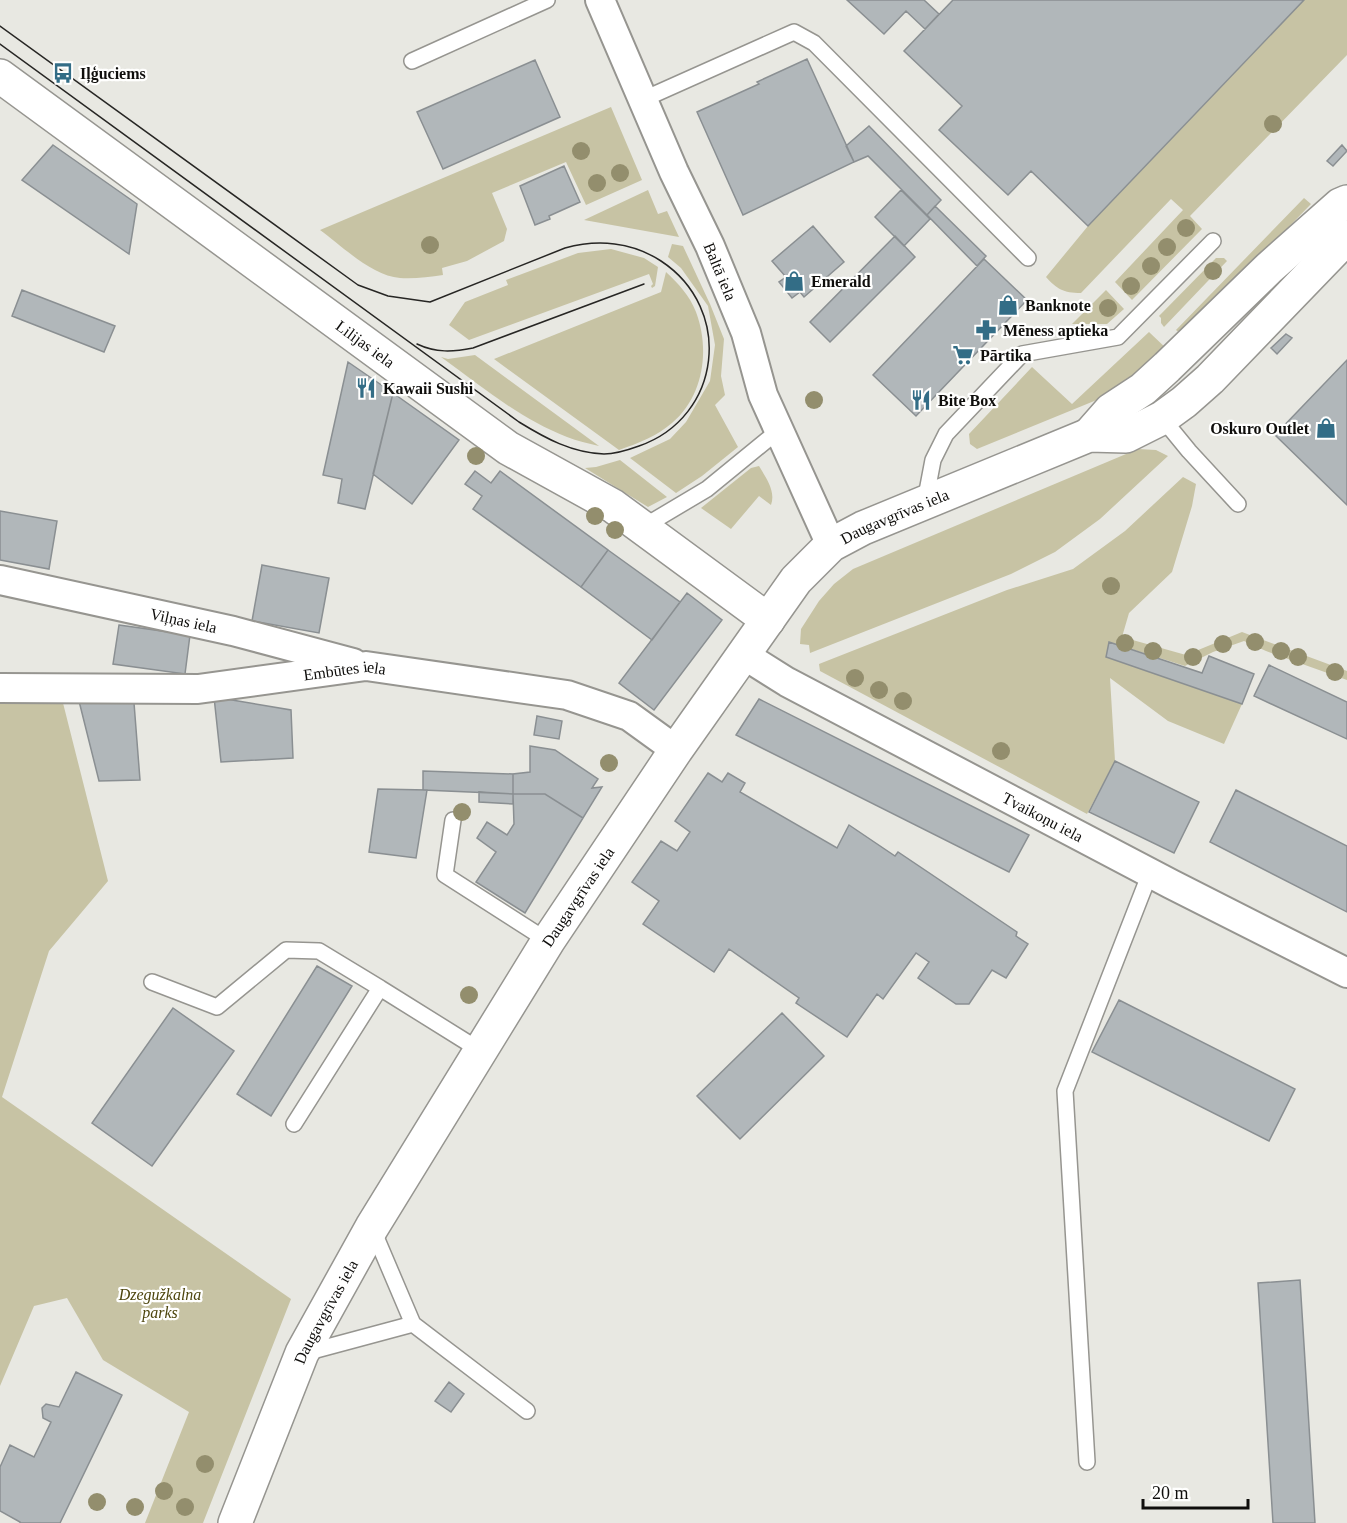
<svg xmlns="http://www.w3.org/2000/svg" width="1347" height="1523" font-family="'Times New Roman',serif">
<rect width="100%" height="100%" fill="#e8e8e2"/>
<!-- green -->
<path fill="#c7c3a4" d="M1304 0H1347V55L1190 216 1202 229 1132 300 1115 282 1183 210 1171 199 1081 293C1063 293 1057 289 1046 277L1088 226Z
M611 107 642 180 586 205 566 162 492 193 507 229 504 241 467 261 442 268 443 275C429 277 414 279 400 278 372 276 342 246 320 230Z
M648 190 658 214 667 211 679 237 584 220Z
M1304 198 1311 204 1183 336 1176 330Z
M672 244 683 246 710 304 724 339 721 376 725 395 715 405 738 447 702 476 676 493 630 458 670 439 686 422 710 381 715 345 708 306 681 268 668 257Z
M611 249 644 258 658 267 655 286 652 288 651 286 653 284 649 274 469 340 449 325 465 302 508 285 506 280 578 253Z
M1216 258H1224L1227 261 1164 327 1161 323V318L1159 316Z
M666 272C678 283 690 296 696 312 710 349 704 396 672 423 657 436 639 443 619 450L494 359 661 292Z
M1106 290 1124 309 1107 324H1072Z
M1149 332 1169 351 1126 388 977 449 970 444 969 434 1032 367 1072 404Z
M475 355 599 446C588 443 577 441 567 437 520 419 481 386 441 357L448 359Z
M1138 449 1156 450 1168 456 1100 519 1055 552 1011 574 810 653 809 645 800 644 801 629 819 601 834 584 853 569Z
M620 460 667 497 648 507 585 468 596 467Z
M759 466C766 478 776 491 771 505L759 496 731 529 701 508 751 468Z
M1183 477 1196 484 1192 506 1172 572 1129 613 1122 637 1186 655 1242 632 1347 671V680L1266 651 1244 641 1213 652 1185 666 1109 642 1106 657 1242 704 1224 744 1168 721 1110 678 1115 761 1087 814 820 671 819 664 1007 590 1073 569 1125 531Z
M0 702 63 703 108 881 49 951 2 1097 291 1299 203 1523H145L189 1412 103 1360 67 1298 34 1306 0 1386Z"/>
<!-- building -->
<path fill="#b1b7ba" stroke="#8a8f92" stroke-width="1.5" d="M847 0H924L939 14 925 29 906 11 884 34Z
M953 0H1304L1088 226 1031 171 1008 195 939 130 962 106 904 51Z
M807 59 854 162 743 215 697 112 759 84 757 82Z
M535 60 560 117 443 169 417 112Z
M869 126 941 200 927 215 868 156 854 162 846 146Z
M53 145 137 204 129 254 22 180Z
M1342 145 1347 151 1333 166 1327 161Z
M564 166 580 202 549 216 550 219 535 225 520 186Z
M901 190 930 219 904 246 875 217Z
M935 206 986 256 977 266 927 215Z
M813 226 844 262 804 297 800 292 792 298 779 282 786 277 772 261Z
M895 236 915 257 830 342 810 322Z
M984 259 1027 300 916 416 873 375Z
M22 290 115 326 104 352 12 316Z
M1286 334 1292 338 1277 354 1271 348Z
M1347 360V505L1275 435Z
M348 362 393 393 365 509 338 503 342 479 323 475Z
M393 393 459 440 412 504 373 474Z
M475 471 491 483 500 471 608 550 581 587 473 509 482 496 465 484Z
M0 511 57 521 49 569 0 560Z
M608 550 680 602 652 640 581 587Z
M262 565 329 578 319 633 252 621Z
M687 593 722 620 654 710 619 683Z
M119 625 190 635 185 674 113 664Z
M1109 642 1202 673 1209 656 1254 674 1242 704 1106 657Z
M1269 665 1347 702V739L1254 696Z
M214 697 291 710 293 758 221 762Z
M759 699 1029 835 1009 872 736 735Z
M79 701 134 703 140 780 99 781Z
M537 716 562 721 559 739 534 735Z
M530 746 555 750 598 779 592 788 602 787 583 818 545 794H513V774L530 772Z
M1115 761 1199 802 1174 853 1089 812Z
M423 771 513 774V794L423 790Z
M708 773 722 782 728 773 745 783 740 792 837 848 849 825 895 856 898 852 1017 932 1016 936 1028 944 1006 978 992 970 969 1004H956L918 978 929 962 916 953 883 999 877 994 847 1037 796 1003 799 998 729 949 714 972 643 924 659 901 632 882 661 841 677 851 690 832 675 821Z
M378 789 427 790 416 858 369 852Z
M1236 790 1347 846V912L1210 842Z
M479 792 513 794V804L479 802Z
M513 794H545L583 818 525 913 476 882 496 852 477 838 487 822 507 835 514 824Z
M317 966 352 986 271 1116 237 1094Z
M1119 1000 1295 1089 1269 1141 1092 1052Z
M173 1008 234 1051 152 1166 92 1123Z
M782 1013 824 1056 740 1139 697 1096Z
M1300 1280 1315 1523H1273L1258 1283Z
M76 1372 122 1395 60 1523H20V1522L0 1511V1467L10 1445 34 1457 51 1422 43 1418 42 1408 46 1404 59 1407Z
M449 1382 464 1394 451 1412 435 1401Z"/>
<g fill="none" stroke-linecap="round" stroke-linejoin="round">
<!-- lane casing -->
<g stroke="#969590" stroke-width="18">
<path id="lane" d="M412 61 547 0
M644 99 794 32 814 43 1028 258
M1162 418 1189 451 1238 504
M925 502 933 460 946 434 1022 354 1118 337 1213 241
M643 527 707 489 778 431
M453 820 445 875 548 941
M152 982 217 1007 286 950 319 951 380 988
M294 1124 380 988 481 1051
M373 1230 413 1324
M305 1353 413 1324 527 1411
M1087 1462 1065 1091 1150 873"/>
</g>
<!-- street casing -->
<g stroke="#969590" stroke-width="32">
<g id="street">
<path id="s1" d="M600 0 674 172 710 246 746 333 763 395 831 545"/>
<path id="s2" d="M0 580 233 631 353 663"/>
<path id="s3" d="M744 655 787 682 1171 884 1347 973"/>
<path id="s4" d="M0 688 198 689 366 666 567 695 629 716 676 750"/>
</g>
</g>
<!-- secondary casing -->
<g stroke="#969590" stroke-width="36">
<g id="secondary">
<path id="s5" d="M0 76 508 448 613 506 768 620"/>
<path d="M1089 435 1111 410 1143 389 1167 367 1269 268 1340 205 1347 202"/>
<path id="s6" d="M235 1523 302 1353 372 1227 548 941 676 750 796 580 831 545 863 528 1089 435 1126 436 1162 418 1184 402 1210 379 1347 237"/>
</g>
</g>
<!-- lane -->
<use href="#lane" stroke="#fff" stroke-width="15"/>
<!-- street -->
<use href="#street" stroke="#fff" stroke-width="28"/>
<!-- secondary -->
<use href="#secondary" stroke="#fff" stroke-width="33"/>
<!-- tram -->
<path stroke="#272624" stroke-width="1.5" d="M0 26 358 285 388 296 430 302 565 248C598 239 632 242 661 261 734 309 722 417 639 446 628 450 616 454 604 454 572 453 545 438 519 422L0 44
M417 344C436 353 453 352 473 348L644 284"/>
</g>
<!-- trees -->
<g fill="#938e6d">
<circle cx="1273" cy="124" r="9"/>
<circle cx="581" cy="151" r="9"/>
<circle cx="620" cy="173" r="9"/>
<circle cx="597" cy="183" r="9"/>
<circle cx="1186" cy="228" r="9"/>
<circle cx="430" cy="245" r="9"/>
<circle cx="1167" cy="247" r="9"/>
<circle cx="1151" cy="266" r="9"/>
<circle cx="1213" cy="271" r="9"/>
<circle cx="1131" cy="286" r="9"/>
<circle cx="1108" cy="308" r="9"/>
<circle cx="814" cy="400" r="9"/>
<circle cx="476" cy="456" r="9"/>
<circle cx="595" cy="516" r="9"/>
<circle cx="615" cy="530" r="9"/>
<circle cx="1111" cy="586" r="9"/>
<circle cx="1255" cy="642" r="9"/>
<circle cx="1125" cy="643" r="9"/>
<circle cx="1223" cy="644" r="9"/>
<circle cx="1153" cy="651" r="9"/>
<circle cx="1281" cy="651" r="9"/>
<circle cx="1193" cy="657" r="9"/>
<circle cx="1298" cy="657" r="9"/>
<circle cx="1335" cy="672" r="9"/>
<circle cx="855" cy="678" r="9"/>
<circle cx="879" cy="690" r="9"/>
<circle cx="903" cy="701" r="9"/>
<circle cx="1001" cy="751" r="9"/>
<circle cx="609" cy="763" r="9"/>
<circle cx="462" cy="812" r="9"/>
<circle cx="469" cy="995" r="9"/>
<circle cx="205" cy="1464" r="9"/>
<circle cx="164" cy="1491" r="9"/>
<circle cx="97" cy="1502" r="9"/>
<circle cx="135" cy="1507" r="9"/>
<circle cx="185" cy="1507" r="9"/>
</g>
<!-- icons -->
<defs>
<g id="bus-bare" transform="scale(1.62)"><path d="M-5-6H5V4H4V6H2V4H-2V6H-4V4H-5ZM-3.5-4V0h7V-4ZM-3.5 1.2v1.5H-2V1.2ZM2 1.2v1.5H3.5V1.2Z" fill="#336d86" stroke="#fffffe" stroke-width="2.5" paint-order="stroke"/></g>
<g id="shop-bare" transform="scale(1.62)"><path d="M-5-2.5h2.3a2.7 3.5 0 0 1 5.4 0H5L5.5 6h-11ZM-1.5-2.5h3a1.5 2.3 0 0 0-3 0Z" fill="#336d86" stroke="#fffffe" stroke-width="2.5" paint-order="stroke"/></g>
<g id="pharmacy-bare" transform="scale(1.62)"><path d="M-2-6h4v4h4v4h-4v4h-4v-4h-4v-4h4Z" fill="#336d86" stroke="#fffffe" stroke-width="2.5" paint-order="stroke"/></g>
<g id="supermarket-bare" transform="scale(1.62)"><path d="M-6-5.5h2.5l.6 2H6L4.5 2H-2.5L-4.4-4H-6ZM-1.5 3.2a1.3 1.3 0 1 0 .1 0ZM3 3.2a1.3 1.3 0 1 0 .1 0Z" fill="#336d86" stroke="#fffffe" stroke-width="2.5" paint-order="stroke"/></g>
<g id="restaurant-bare" transform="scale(1.62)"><path d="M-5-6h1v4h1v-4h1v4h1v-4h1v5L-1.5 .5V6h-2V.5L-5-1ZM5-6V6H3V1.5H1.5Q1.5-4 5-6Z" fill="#336d86" stroke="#fffffe" stroke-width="2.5" paint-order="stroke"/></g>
</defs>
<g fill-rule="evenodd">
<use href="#bus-bare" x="63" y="73"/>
<use href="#shop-bare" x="794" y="281"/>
<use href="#shop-bare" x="1008" y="305"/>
<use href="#pharmacy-bare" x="986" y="330"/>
<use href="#supermarket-bare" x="963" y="355"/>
<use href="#restaurant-bare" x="366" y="388"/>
<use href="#restaurant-bare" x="921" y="400"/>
<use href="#shop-bare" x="1326" y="428"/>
</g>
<g text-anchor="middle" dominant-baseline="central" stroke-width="4.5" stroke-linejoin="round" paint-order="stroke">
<!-- poi labels -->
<g font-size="16" font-weight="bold" fill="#0f0e0c" stroke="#fffffe" text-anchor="start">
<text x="80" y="73">Iļģuciems</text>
<text x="811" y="281">Emerald</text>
<text x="1025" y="305">Banknote</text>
<text x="1003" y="330">Mēness aptieka</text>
<text x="980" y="355">Pārtika</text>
<text x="383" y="388">Kawaii Sushi</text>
<text x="938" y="400">Bite Box</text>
<text x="1309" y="428" text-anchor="end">Oskuro Outlet</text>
</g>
<!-- street labels -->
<g font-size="16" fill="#0f0e0c" stroke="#fffffe">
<text stroke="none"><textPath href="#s1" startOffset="297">Baltā iela</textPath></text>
<text stroke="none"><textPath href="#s5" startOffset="453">Lilijas iela</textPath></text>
<text stroke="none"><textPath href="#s6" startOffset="1220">Daugavgrīvas iela</textPath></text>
<text stroke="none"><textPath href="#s2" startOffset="188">Viļņas iela</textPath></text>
<text stroke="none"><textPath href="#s4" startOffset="346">Embūtes iela</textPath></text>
<text stroke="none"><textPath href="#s3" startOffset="340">Tvaikoņu iela</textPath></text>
<text stroke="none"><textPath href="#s6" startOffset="716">Daugavgrīvas iela</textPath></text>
<text stroke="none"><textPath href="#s6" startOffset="230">Daugavgrīvas iela</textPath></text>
</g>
<!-- park labels -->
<g font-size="16" font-style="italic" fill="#4d450d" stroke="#fffffe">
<text x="160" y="1294">Dzegužkalna<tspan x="160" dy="18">parks</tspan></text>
</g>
</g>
<!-- scale -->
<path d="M1143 1499v9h105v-9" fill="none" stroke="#0f0e0c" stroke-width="3"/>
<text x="1152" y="1499" font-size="18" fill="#0f0e0c" stroke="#fffffe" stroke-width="4.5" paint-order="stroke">20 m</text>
</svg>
